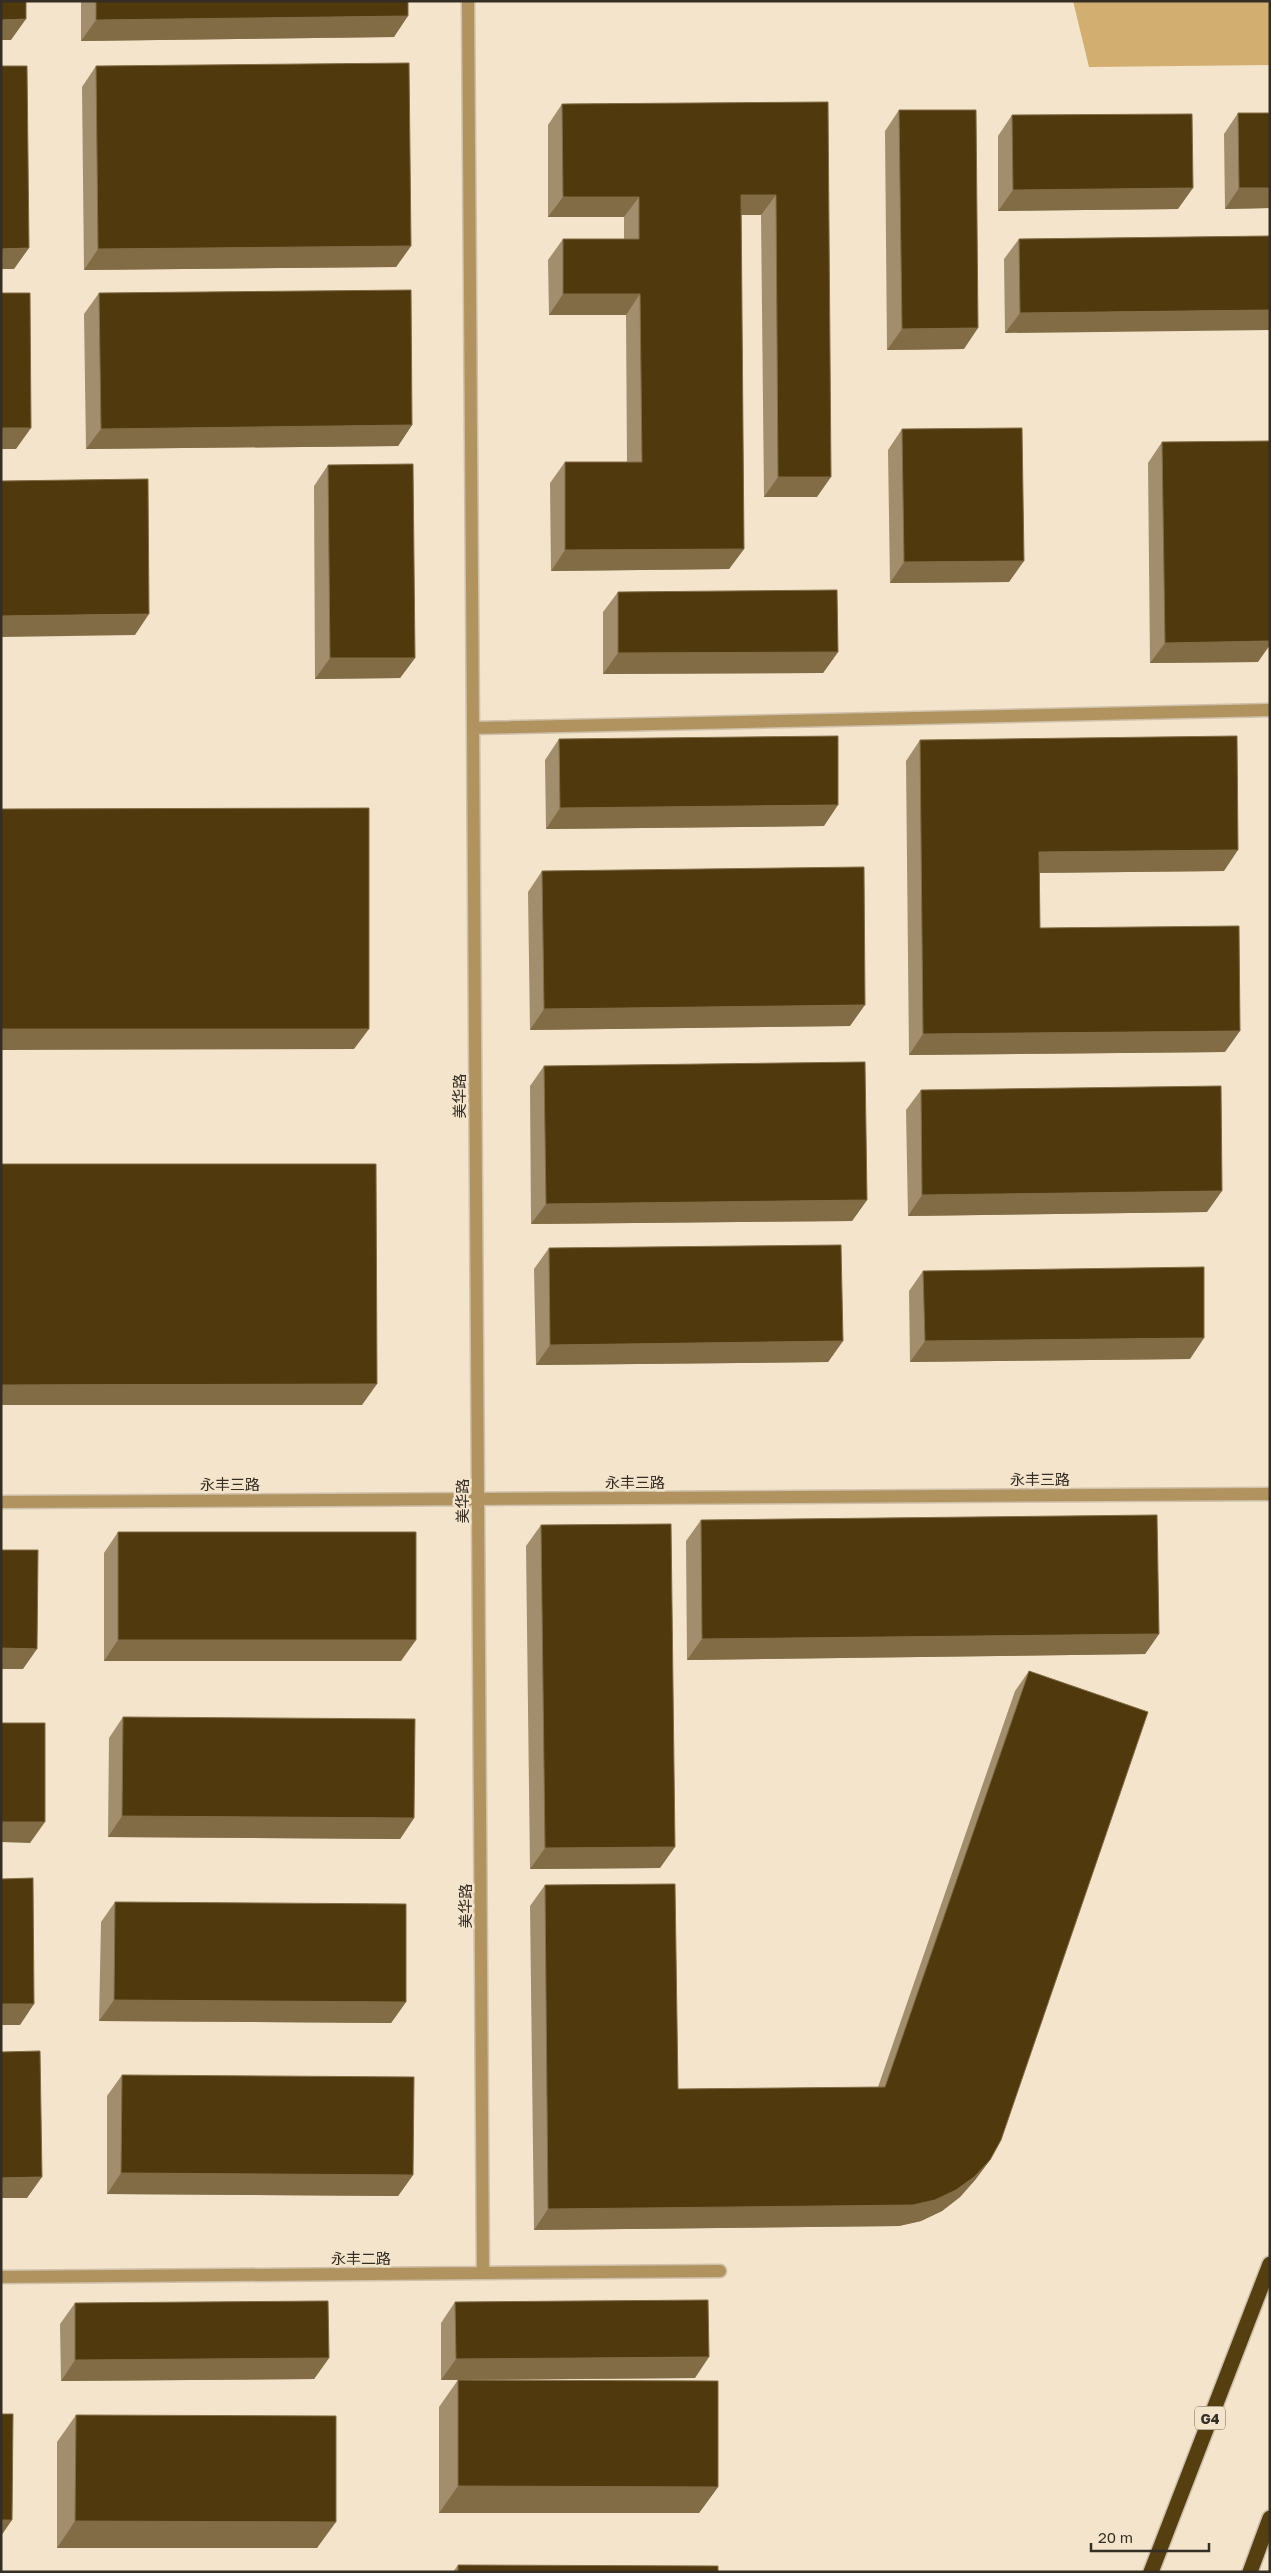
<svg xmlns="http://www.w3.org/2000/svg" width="1271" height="2573" font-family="'Golos Text','Noto Sans SC',sans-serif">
<rect width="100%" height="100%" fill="#f4e4cb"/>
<!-- green -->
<path fill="#d2ae70" d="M1073 1H1270V65L1089 67Z"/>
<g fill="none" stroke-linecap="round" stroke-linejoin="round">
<!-- minor casing -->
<g stroke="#cec0aa" stroke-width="15">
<path id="minor" d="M468 1 473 728 1270 710
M473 728 483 2273
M1 1502 1270 1494
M1 2277 720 2271"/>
</g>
<!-- highway casing -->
<g stroke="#cec0aa" stroke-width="18">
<path id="highway" d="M1151 2572 1270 2264
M1250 2572 1270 2518"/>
</g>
<!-- minor -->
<use href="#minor" stroke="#b19360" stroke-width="12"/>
<!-- highway -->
<use href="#highway" stroke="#553e10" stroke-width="15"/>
</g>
<!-- wall -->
<path fill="#a28e6c" d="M81 1H408L394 37 81 41Z
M96 66 411 246 396 267 84 270 82 87Z
M828 102 817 497H764L761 215H741L744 549 729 569 551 571 550 483 565 462H627L626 315H549L548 260 563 239H624V217H548V125L562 104Z
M899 110 964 349 887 350 885 131Z
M1238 113H1270V208L1225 209 1224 134Z
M1012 115 1178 209 998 211V136Z
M1270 236 1005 333 1004 259 1019 239Z
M99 293 412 425 398 446 86 449 84 314Z
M902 429 1009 582 890 583 888 450Z
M1162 442 1258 662 1150 663 1148 463Z
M328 465 415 658 400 678 315 679 314 486Z
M618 592 838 652 823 673 603 674V612Z
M559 739 824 826 546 829 545 760Z
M920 740 1224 871 1040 873V928L1225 1052 909 1055 906 761Z
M542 871 850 1026 530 1030 528 892Z
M544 1066 867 1200 852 1221 531 1224 530 1086Z
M921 1090 1207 1212 908 1216 906 1110Z
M549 1248 843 1341 828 1362 536 1365 534 1269Z
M923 1271 1190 1359 910 1362 909 1291Z
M701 1520 1159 1634 1145 1654 687 1660 686 1541Z
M541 1525 660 1868 530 1869 526 1546Z
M118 1532 401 1661H104V1553Z
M1029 1671 990 2160 975 2180 960 2197 942 2211 921 2221 899 2226 534 2230 530 1906 545 1885 678 2089 878 2087 1015 1691Z
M123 1717 414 1818 400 1839 108 1837 109 1738Z
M115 1902 406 2002 391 2023 99 2021 101 1922Z
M122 2075 413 2175 398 2196 107 2194V2096Z
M455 2302 695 2378 441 2380V2323Z
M75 2303 329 2358 314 2379 61 2381 60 2324Z
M458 2380 718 2487 699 2513H439V2407Z
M76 2415 317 2548H57V2442Z
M458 2565 718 2572H453Z"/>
<!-- shaded-wall -->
<path fill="#816c46" d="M408 16 394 37 81 41 96 20Z
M26 19 11 40H1V20Z
M1193 188 1178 209 998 211 1013 190Z
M1239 188H1270V208L1225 209Z
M741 195H776L761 215H726Z
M563 197H639L624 217H548Z
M411 246 396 267 84 270 98 249Z
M29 248 14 269H1V249Z
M563 294H640L626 315H549Z
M1270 310V330L1005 333 1020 313Z
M978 328 964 349 887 350 902 329Z
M412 425 398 446 86 449 101 429Z
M1 428H31L16 449H1Z
M778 477H831L817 497H764Z
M744 549 729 569 551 571 565 550Z
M1024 561 1009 582 890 583 904 562Z
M149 614 135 635 1 637V616Z
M1270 641V645L1258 662 1150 663 1165 643Z
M838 652 823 673 603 674 618 653Z
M330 658H415L400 678 315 679Z
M838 805 824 826 546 829 560 808Z
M1238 850 1224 871 1025 873 1039 852Z
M865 1005 850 1026 530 1030 544 1009Z
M1 1029H369L354 1049 1 1050Z
M1240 1031 1225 1052 909 1055 923 1034Z
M1222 1191 1207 1212 908 1216 922 1195Z
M867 1200 852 1221 531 1224 546 1204Z
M1204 1338 1190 1359 910 1362 925 1341Z
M843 1341 828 1362 536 1365 550 1345Z
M377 1384 362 1405H1V1385Z
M1159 1634 1145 1654 687 1660 702 1639Z
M118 1640H416L401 1661H104Z
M1 1648 37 1649 23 1669H1Z
M122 1816 414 1818 400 1839 108 1837Z
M1 1822H45L30 1843 1 1842Z
M675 1847 660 1868 530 1869 545 1848Z
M114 2000 406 2002 391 2023 99 2021Z
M1 2004H34L20 2025H1Z
M990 2160 975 2180 960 2197 942 2211 921 2221 899 2226 534 2230 548 2209Z
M121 2173 413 2175 398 2196 107 2194Z
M42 2177 27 2198H1V2178Z
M709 2357 695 2378 441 2380 456 2359Z
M329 2358 314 2379 61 2381 75 2360Z
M458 2486 718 2487 699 2513H439Z
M1 2520H12L1 2536Z
M75 2521 336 2522 317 2548H57Z"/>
<!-- building -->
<path fill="#50390d" stroke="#816c46" d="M1 1H26V19L1 20Z
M96 1H408V16L96 20Z
M409 63 411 246 98 249 96 66Z
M1 66H27L29 248 1 249Z
M828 102 831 477H778L776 195H741L744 549 565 550V462H642L640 294H563V239H639V197H563L562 104Z
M899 110H976L978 328 902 329Z
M1238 113H1270V188H1239Z
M1192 114 1193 188 1013 190 1012 115Z
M1270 236V310L1020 313 1019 239Z
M411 290 412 425 101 429 99 293Z
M1 293H30L31 428H1Z
M1022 428 1024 561 904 562 902 429Z
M1270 441V641L1165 643 1162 442Z
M413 464 415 658H330L328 465Z
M148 479 149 614 1 616V481Z
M837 590 838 652 618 653V592Z
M838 736V805L560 808 559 739Z
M1237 736 1238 850 1039 852 1040 928 1239 926 1240 1031 923 1034 920 740Z
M369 808V1029H1V809Z
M864 867 865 1005 544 1009 542 871Z
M865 1062 867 1200 546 1204 544 1066Z
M1221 1086 1222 1191 922 1195 921 1090Z
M1 1164H376L377 1384 1 1385Z
M841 1245 843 1341 550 1345 549 1248Z
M1204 1267V1338L925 1341 923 1271Z
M1157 1515 1159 1634 702 1639 701 1520Z
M671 1524 675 1847 545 1848 541 1525Z
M118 1532H416V1640H118Z
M1 1550H38L37 1649 1 1648Z
M1029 1671 1148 1712 1001 2140 990 2160 974 2177 956 2190 935 2200 913 2205 548 2209 545 1885 675 1884 678 2089 885 2087Z
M123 1717 415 1719 414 1818 122 1816Z
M1 1723H45V1822H1Z
M33 1878 34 2004H1V1879Z
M115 1902 406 1904V2002L114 2000Z
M40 2051 42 2177 1 2178V2052Z
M122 2075 414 2077 413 2175 121 2173Z
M708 2300 709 2357 456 2359 455 2302Z
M328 2301 329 2358 75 2360V2303Z
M458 2380 718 2381V2487L458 2486Z
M1 2414H13L12 2520H1Z
M76 2415 336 2416V2522L75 2521Z
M458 2565 718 2566V2572H458Z"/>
<g text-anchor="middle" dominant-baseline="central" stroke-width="5" stroke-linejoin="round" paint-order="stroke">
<!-- shield labels -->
<rect fill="#f4e4cb" stroke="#6e6557" stroke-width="1" x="1195" y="2406.5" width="30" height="23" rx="4"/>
<g font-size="14" font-weight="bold" fill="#342e25">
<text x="1210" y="2418">G4</text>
</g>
<!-- street labels -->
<g font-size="15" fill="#342e25" stroke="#f4e4cb">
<text transform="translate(459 1096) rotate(-90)">美华路</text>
<text x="1040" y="1479">永丰三路</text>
<text x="635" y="1482">永丰三路</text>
<text x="230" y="1484">永丰三路</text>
<text transform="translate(462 1501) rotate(-90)">美华路</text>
<text transform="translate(465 1906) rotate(-90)">美华路</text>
<text x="361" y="2258">永丰二路</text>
</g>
</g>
<!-- border -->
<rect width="1271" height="2573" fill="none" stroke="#342e25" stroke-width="5"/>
<!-- scale -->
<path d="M1091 2543v8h118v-8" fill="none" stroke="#342e25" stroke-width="2.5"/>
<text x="1098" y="2543" font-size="15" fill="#342e25" stroke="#f4e4cb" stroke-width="4" paint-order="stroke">20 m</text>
</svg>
